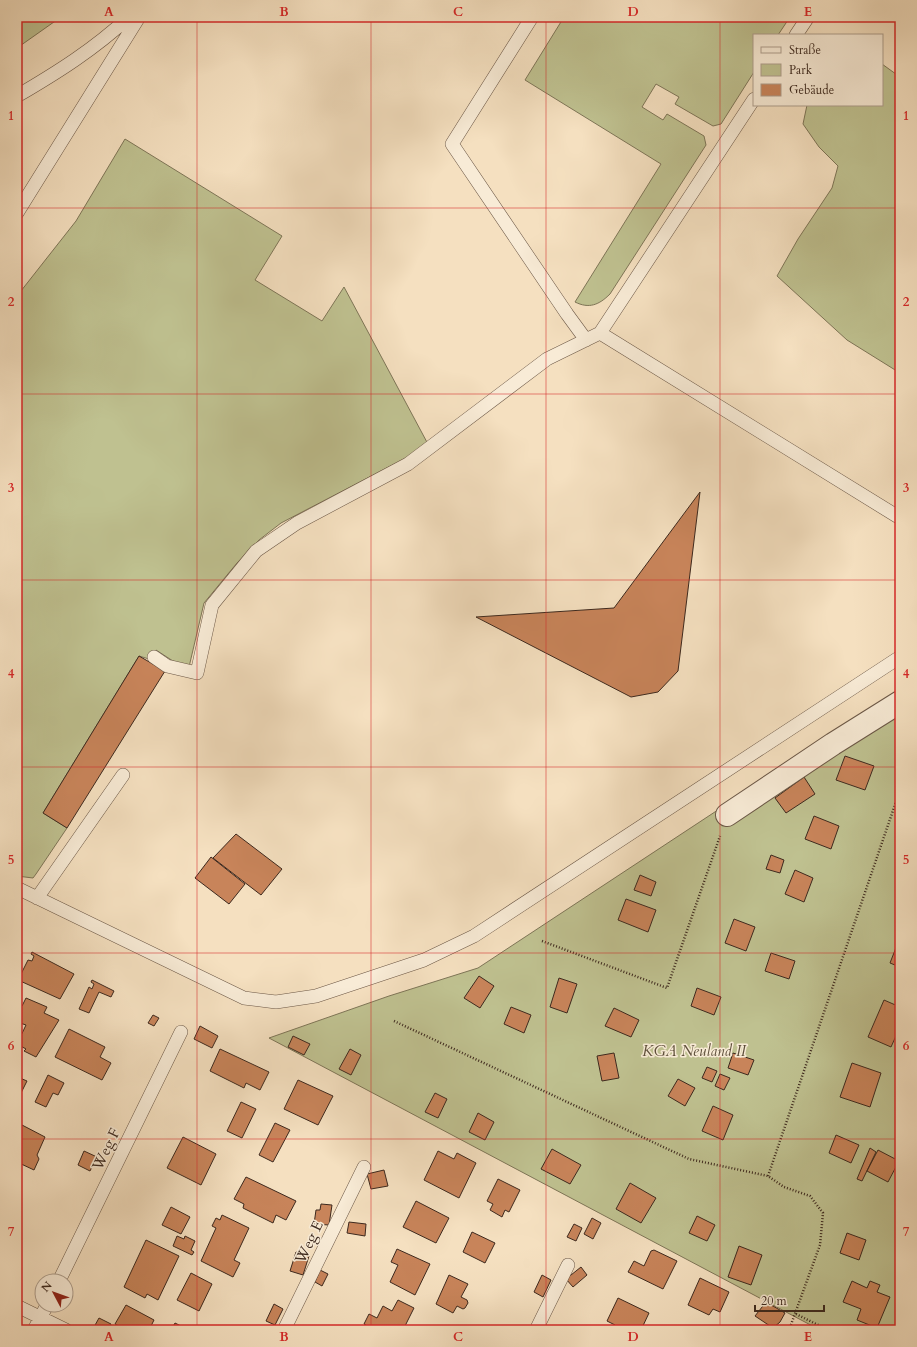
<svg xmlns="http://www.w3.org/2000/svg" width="917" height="1347" font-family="Cardo,serif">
<rect width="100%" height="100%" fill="#f5e0c0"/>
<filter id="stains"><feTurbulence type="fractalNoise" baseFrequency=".005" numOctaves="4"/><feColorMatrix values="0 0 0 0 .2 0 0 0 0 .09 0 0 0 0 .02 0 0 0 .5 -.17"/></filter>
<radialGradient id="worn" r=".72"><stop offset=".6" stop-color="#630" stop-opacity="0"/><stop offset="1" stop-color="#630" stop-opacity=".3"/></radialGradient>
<!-- green -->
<path fill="#bfc190" stroke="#7e7557" d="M17 17H61L17 48Z
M564 17H790L778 35H754V72L721 124 713 126 675 104 679 97 656 84 642 107 663 120 667 114 704 136 706 145 610 294C599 305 589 309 575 302L661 164 525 80Z
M882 64 900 77V373L847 340 777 276 798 239 832 188 838 166 819 147 803 124 807 105H882Z
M125 139 282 236 255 280 322 321 344 287 429 446 281 523 259 540 237 563 204 603 189 667 173 661 156 650 149 659 139 656 43 813 67 828 36 874 33 878 17 876V296L76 221Z
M900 690V1330H820L269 1038 389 996 478 968Z"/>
<!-- building -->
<path fill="#c8845a" stroke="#3d291e" d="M700 492 678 671 658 692 631 697 476 617 614 608Z
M139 656 165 671 67 828 43 813Z
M845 756 874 766 865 790 836 780Z
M804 777 815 794 786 813 775 798Z
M814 816 839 826 831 849 805 839Z
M236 834 282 869 261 895 213 858Z
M771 855 784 860 780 873 766 869Z
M211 857 245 884 229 904 195 878Z
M795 870 813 878 804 902 785 894Z
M640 875 656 882 651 896 634 890Z
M626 899 656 910 648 932 618 920Z
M734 919 755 927 746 951 725 943Z
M897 945 900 946V967L890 963Z
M32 952 74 974 60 999 18 980 28 960 32 961 34 956 31 954Z
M771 953 795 961 789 979 765 971Z
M479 976 494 986 480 1008 464 998Z
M559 978 577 984 567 1013 550 1007Z
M92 980 114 991 111 997 99 992 89 1013 79 1009 89 987 92 989 94 984 91 982Z
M697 988 721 997 714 1015 691 1006Z
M26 998 47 1007 44 1013 59 1020 36 1057 24 1051 26 1049 17 1044 26 1025 20 1023 21 1020 17 1018V1004L22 1006Z
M884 1000 900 1007V1027L891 1047 868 1037Z
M511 1007 531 1015 524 1033 504 1024Z
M614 1008 639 1020 631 1037 605 1026Z
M153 1015 159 1018 154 1026 148 1023Z
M200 1026 218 1036 212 1048 194 1039Z
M69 1029 105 1047 100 1057 111 1063 102 1080 55 1057Z
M293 1036 310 1044 304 1055 288 1047Z
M220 1049 269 1072 260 1090 246 1083 244 1088 210 1071Z
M350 1049 361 1055 351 1075 339 1069Z
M614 1053 619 1078 602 1081 597 1056Z
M733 1053 754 1060 748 1075 728 1068Z
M852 1063 881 1073 870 1107 840 1097Z
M707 1067 717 1071 712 1082 702 1078Z
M720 1074 730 1078 724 1090 715 1086Z
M48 1075 64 1083 58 1095 53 1093 46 1107 35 1102Z
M20 1078 27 1081 19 1097 17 1096V1084Z
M678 1079 695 1088 685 1106 668 1096Z
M298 1080 333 1096 318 1125 284 1109Z
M435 1093 447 1099 438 1118 425 1112Z
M241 1102 256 1109 242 1138 227 1131Z
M713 1106 733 1115 723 1140 702 1131Z
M478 1113 494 1122 485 1140 469 1132Z
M275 1123 290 1130 273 1162 259 1155Z
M22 1125 45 1137 37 1155 39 1159 34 1170 17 1162V1136Z
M836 1135 859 1145 851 1163 829 1153Z
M183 1137 216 1154 201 1185 167 1168Z
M870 1148 876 1152 862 1181 857 1179Z
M552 1149 581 1165 570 1184 541 1169Z
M878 1150 899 1161 888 1182 867 1171Z
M84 1151 97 1157 90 1171 78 1165Z
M438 1151 454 1159 457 1153 476 1163 459 1198 424 1180Z
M384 1170 388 1186 371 1189 367 1174Z
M246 1177 296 1201 286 1220 276 1215 273 1223 243 1208 244 1204 234 1199Z
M498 1179 520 1190 509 1212 505 1210 502 1217 490 1210 493 1204 487 1201Z
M630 1183 656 1198 641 1223 616 1209Z
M416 1201 449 1218 436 1243 403 1227Z
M321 1204 332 1205 329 1225 314 1224 316 1210H320Z
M171 1207 190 1217 181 1234 162 1225Z
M222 1215 249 1228 234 1260 240 1263 233 1277 201 1261 216 1228 212 1226 216 1218 220 1220Z
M697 1216 715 1225 707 1241 689 1233Z
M592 1218 601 1223 593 1239 584 1234Z
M349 1222 366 1224 365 1236 347 1233Z
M574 1224 582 1228 576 1241 567 1237Z
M472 1232 495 1243 485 1263 463 1252Z
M847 1233 866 1240 859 1260 840 1253Z
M177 1236 184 1239 185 1236 195 1241 191 1250 194 1252 192 1255 173 1246Z
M146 1240 179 1256 158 1300 147 1294 145 1298 124 1287Z
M739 1246 762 1255 751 1285 728 1277Z
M397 1249 430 1264 415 1295 390 1282 398 1265 391 1262Z
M654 1250 677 1261 663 1289 628 1272 634 1261 644 1266 651 1251Z
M296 1252 309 1256 303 1275 290 1271Z
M581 1267 587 1275 573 1287 566 1279Z
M320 1270 328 1274 322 1286 315 1282Z
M191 1273 212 1284 199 1311 177 1300Z
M449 1275 468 1284 461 1297 467 1300 468 1303 465 1308 463 1309 457 1306 453 1313 436 1304Z
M542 1275 551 1280 543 1297 534 1292Z
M700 1278 729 1292 720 1312 713 1309 709 1315 688 1305Z
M852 1281 867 1288 870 1281 880 1285 877 1292 890 1297 877 1328 857 1320 861 1309 843 1302Z
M618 1298 649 1313 641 1330H613L615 1325 607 1321Z
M398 1300 414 1308 403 1330H370L371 1328 364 1324 369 1314 377 1318 383 1306 392 1311Z
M766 1302 785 1313 780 1322 773 1328 755 1316Z
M274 1304 283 1309 275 1325 266 1321Z
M126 1305 154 1320 149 1330H126L115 1324Z
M99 1318 111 1324 108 1330H100L94 1327Z
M175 1323 189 1330H171Z"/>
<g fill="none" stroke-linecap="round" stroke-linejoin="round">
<!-- service casing -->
<g stroke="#6b5746" stroke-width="14">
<path id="service" d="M532 17 452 144 567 314 586 340
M796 35 808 17
M17 96C58 72 93 50 129 17
M754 99 600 333 900 518
M17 213 139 17
M154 657 167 666 197 673 212 605 256 551 297 523 408 464 547 359 600 333
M17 888 244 998 276 1002 316 996 424 960 474 936 900 657
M37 898 123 775
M59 1281 181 1032
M17 1306 66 1330
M34 1330 47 1305
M284 1330 364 1167
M536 1330 568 1265"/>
</g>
<!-- minor casing -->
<g stroke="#6b5746" stroke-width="24">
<path id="minor" d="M727 815 833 744 900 702"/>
</g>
<!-- path -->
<path stroke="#3d291e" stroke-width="2.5" stroke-dasharray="1 2" stroke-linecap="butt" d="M542 941 667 988 720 836
M394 1021 689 1159 768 1176 784 1187 810 1196 823 1213 820 1245 789 1330
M768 1176 900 790
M796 1314 828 1330"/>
<!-- service -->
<use href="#service" stroke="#f8ebd6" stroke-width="13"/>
<!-- minor -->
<use href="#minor" stroke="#f8ebd6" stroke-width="22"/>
</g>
<!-- grid -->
<path fill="none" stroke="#d62828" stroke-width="1" stroke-opacity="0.55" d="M197 17V1330M371 17V1330M546 17V1330M720 17V1330M17 208H900M17 394H900M17 580H900M17 767H900M17 953H900M17 1139H900"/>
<g text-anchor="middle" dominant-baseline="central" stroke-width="3" stroke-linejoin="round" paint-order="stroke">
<!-- park labels -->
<g font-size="15" font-style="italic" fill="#5e4f3a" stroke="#f8ebd6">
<text x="694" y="1051">KGA Neuland II</text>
</g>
<!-- street labels -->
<g font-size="15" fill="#3d291e" stroke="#f8ebd6">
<text transform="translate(106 1149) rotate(-64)">Weg F</text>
<text transform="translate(309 1242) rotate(-64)">Weg E</text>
</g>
</g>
<!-- margin -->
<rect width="917" height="1347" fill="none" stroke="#f5e0c0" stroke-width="44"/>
<!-- legend -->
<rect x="753" y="34" width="130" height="72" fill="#f8ebd6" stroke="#ad9d8c"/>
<rect x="761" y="47" width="20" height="6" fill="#f8ebd6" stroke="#ad9d8c"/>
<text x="789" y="54" font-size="12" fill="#3d291e">Straße</text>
<rect x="761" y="64" width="20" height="12" fill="#bfc190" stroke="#ad9d8c"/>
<text x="789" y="74" font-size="12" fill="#3d291e">Park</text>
<rect x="761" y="84" width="20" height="12" fill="#c8845a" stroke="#ad9d8c"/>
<text x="789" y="94" font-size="12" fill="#3d291e">Gebäude</text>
<!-- north arrow -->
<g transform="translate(54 1293) rotate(311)"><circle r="19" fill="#f8ebd6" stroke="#ad9d8c"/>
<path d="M0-3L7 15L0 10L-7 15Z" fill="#8f2418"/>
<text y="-6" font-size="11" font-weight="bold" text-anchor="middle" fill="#3d291e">N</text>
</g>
<!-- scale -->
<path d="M755 1305v6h69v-6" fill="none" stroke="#3d291e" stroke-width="2"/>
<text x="761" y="1305" font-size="12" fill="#3d291e" stroke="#f8ebd6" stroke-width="3" paint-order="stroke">20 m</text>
<rect x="22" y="22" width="873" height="1303" fill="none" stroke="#d62828" stroke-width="1.5"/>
<g font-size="13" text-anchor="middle" font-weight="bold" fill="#d62828">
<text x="109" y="16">A</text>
<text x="284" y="16">B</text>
<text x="458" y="16">C</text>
<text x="633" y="16">D</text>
<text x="808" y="16">E</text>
<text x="11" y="120">1</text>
<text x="906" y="120">1</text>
<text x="11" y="306">2</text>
<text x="906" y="306">2</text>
<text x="11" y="492">3</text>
<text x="906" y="492">3</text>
<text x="11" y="678">4</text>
<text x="906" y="678">4</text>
<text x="11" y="864">5</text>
<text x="906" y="864">5</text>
<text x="11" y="1050">6</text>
<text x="906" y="1050">6</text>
<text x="11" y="1236">7</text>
<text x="906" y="1236">7</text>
<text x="109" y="1341">A</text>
<text x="284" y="1341">B</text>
<text x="458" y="1341">C</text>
<text x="633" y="1341">D</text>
<text x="808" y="1341">E</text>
</g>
<rect width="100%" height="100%" filter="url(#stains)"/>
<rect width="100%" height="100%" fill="url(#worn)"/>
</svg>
